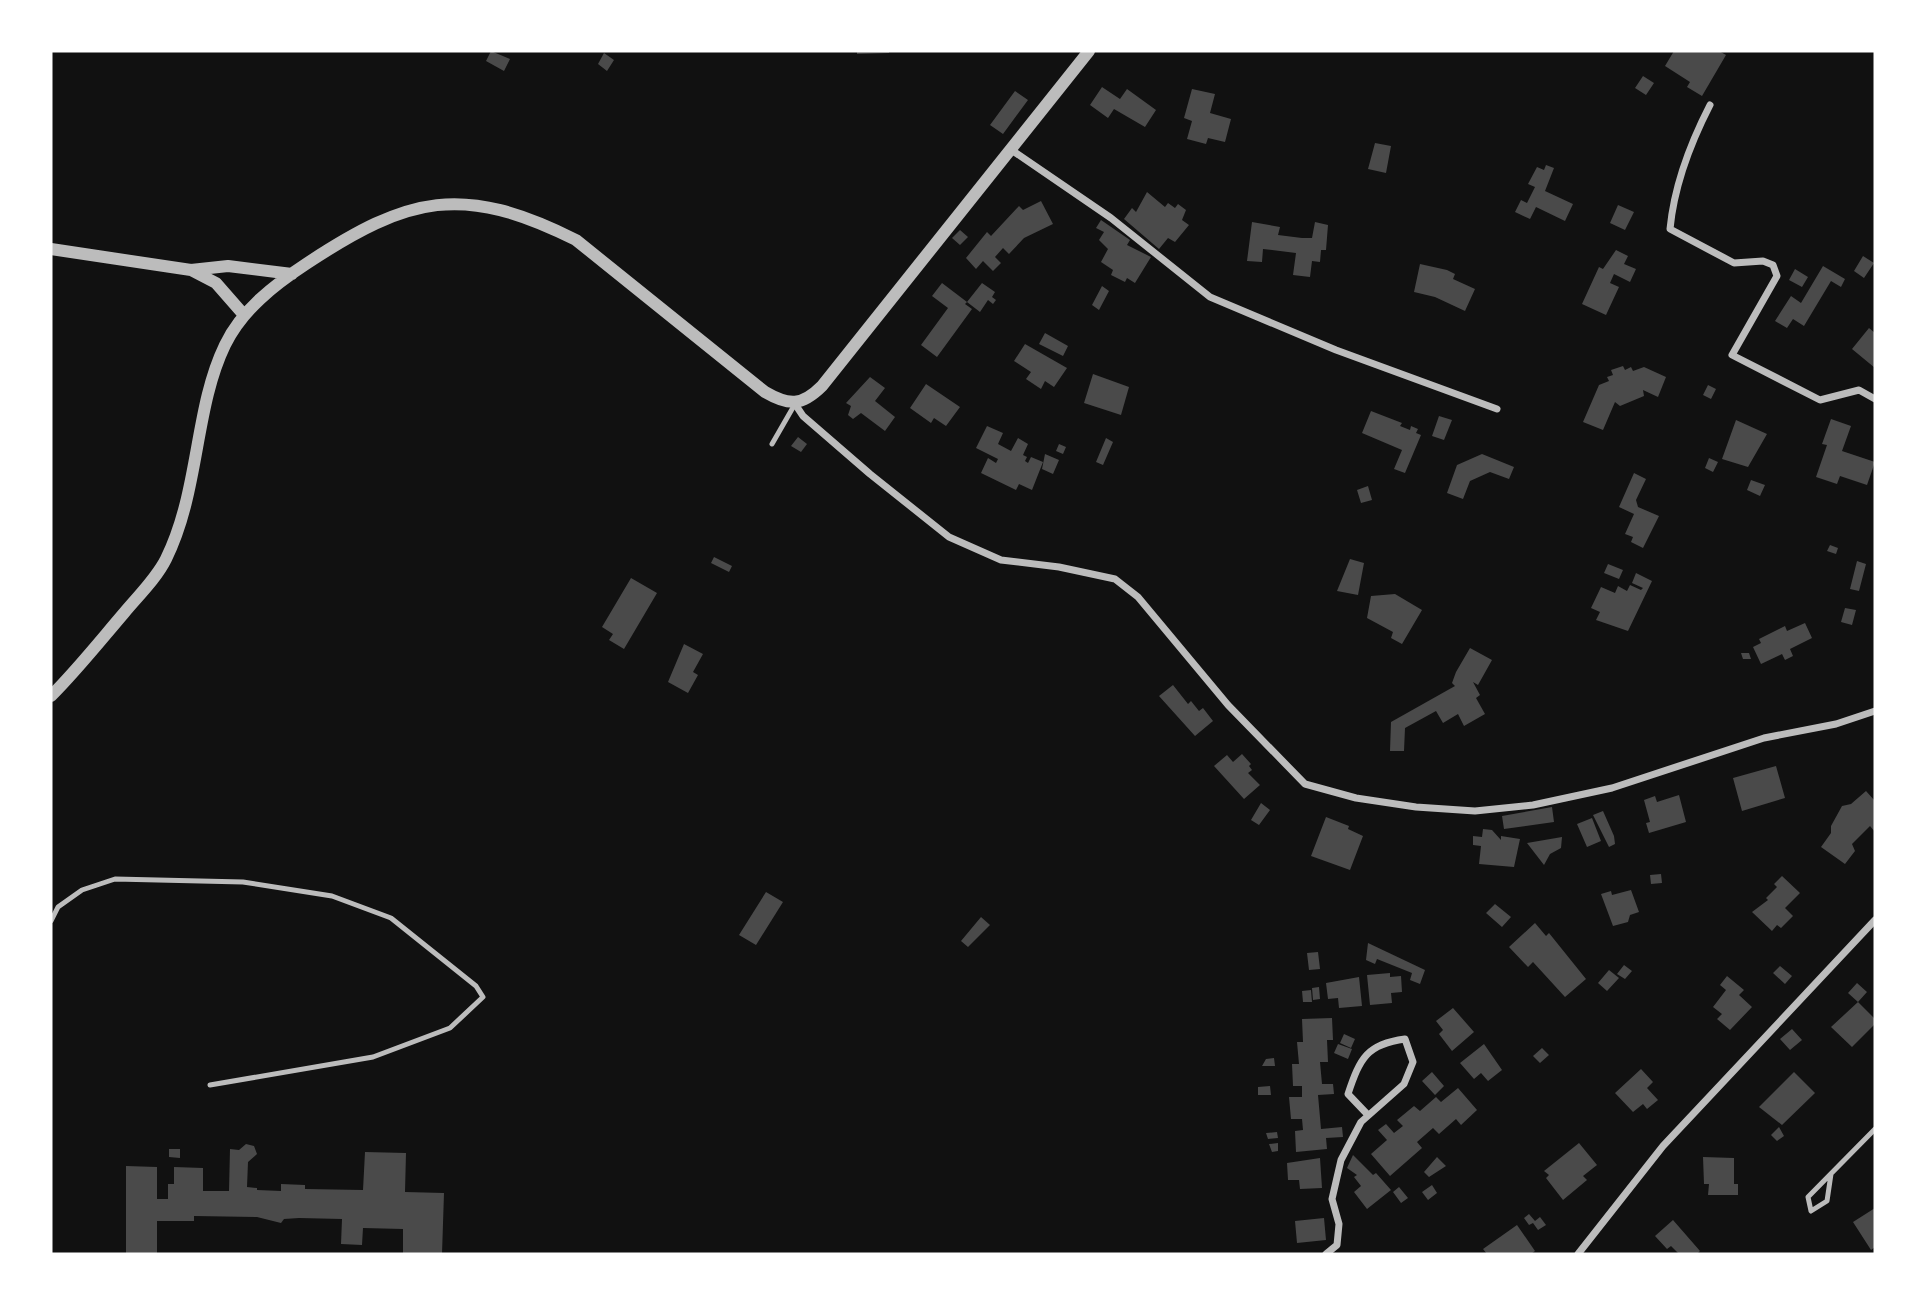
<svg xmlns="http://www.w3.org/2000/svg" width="1926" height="1305" font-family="Lato,sans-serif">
<rect width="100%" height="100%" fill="#111"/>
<!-- building -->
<path fill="#4a4a4a" d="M491 51 510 59 504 71 486 61Z
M857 51H889V53L857 54Z
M1674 51H1719L1726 55 1702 96 1687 87 1690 82 1665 66Z
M604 53 614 60 607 71 598 64Z
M1643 76 1654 83 1646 95 1635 88Z
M1102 87 1120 99 1127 89 1156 110 1145 127 1114 109 1108 118 1090 105Z
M1192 89 1215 94 1210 113 1231 119 1225 142 1208 138 1206 144 1187 139 1192 121 1184 118Z
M1015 91 1028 100 1003 134 990 125Z
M1375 143 1391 146 1386 173 1368 169Z
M1546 165 1554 168 1545 191 1573 204 1565 221 1536 207 1530 219 1515 212 1521 200 1527 203 1535 187 1528 184 1537 167 1544 170Z
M1147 192 1165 207 1168 203 1175 208 1178 204 1186 210 1182 220 1189 225 1175 242 1168 238 1159 249 1124 219 1132 208 1136 212Z
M1041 201 1053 224 1024 238 1009 254 1003 248 995 257 1001 263 993 271 983 261 976 269 966 258 987 232 991 236 1019 206 1023 210Z
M1618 205 1634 212 1625 230 1610 223Z
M1101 220 1130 240 1127 245 1151 257 1135 283 1127 278 1125 282 1111 275 1113 270 1101 262 1108 249 1099 240 1104 232 1096 228Z
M1252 222 1280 227 1278 235 1302 238H1312L1315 222 1328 225 1326 250H1321L1320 262 1312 261 1310 277 1293 275 1296 253 1263 249 1262 262 1247 261Z
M960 230 968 237 960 245 952 238Z
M1616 250 1628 256 1624 264 1636 269 1630 282 1614 274 1610 283 1619 287 1606 315 1582 304 1599 267 1603 269Z
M1863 256 1874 263 1864 278 1854 271Z
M1420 264 1447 270 1455 274 1453 279 1475 289 1465 311 1435 297 1414 292Z
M1823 266 1845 279 1841 287 1831 281 1804 326 1793 319 1787 328 1775 321 1791 296 1801 303Z
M1795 269 1808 277 1802 287 1789 280Z
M942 283 967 302 982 283 995 292 992 297 996 300 993 304 988 300 980 312 967 302 965 304 972 309 937 357 921 345 948 308 932 296Z
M1102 286 1109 291 1099 310 1092 305Z
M1869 328 1875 333V368L1852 349Z
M1045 333 1068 346 1063 356 1039 344Z
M1025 344 1067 368 1054 387 1045 381 1041 389 1026 379 1031 372 1014 361Z
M1623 366 1625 370 1631 367 1633 371 1644 367 1666 377 1658 397 1643 390 1644 396 1620 406 1615 402 1603 430 1583 422 1599 385 1609 381 1607 377 1613 375 1611 370Z
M1093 374 1129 387 1121 415 1084 403Z
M870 377 885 388 875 401 895 417 885 431 861 413 853 419 848 415 851 406 846 403Z
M926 384 960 407 946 426 934 418 931 423 910 408Z
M1708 385 1716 389 1711 399 1703 395Z
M1371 411 1402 423 1400 426 1410 430 1411 426 1418 429 1416 433 1421 435 1405 473 1394 469 1402 450 1362 433Z
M1439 416 1452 420 1444 440 1432 436Z
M1831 419 1851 426 1842 451 1875 462 1867 485 1840 476 1837 484 1816 477 1827 445 1822 444Z
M1736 420 1767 434 1748 467 1722 459Z
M987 426 1003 433 998 444 1011 451 1018 438 1028 444 1023 455 1027 457 1025 461 1028 463 1031 457 1043 462 1032 490 1019 484 1016 490 981 473 988 458 996 463 998 459 976 448Z
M798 437 807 444 801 452 791 446Z
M1106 438 1113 442 1103 465 1096 462Z
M1059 444 1066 447 1063 454 1056 451Z
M1045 454 1059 460 1053 474 1042 469Z
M1482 454 1514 467 1509 479 1490 472 1470 481 1463 499 1447 493 1457 465Z
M1709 458 1718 462 1713 472 1705 468Z
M1634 473 1646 479 1636 500 1638 507 1659 516 1643 548 1631 542 1633 537 1625 534 1634 514 1619 507Z
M1751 480 1765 485 1760 496 1747 490Z
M1368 486 1372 500 1361 503 1357 490Z
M1830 545 1838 548 1836 554 1827 551Z
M714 557 732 566 729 572 711 563Z
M1350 559 1364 563 1358 595 1337 591Z
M1857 561 1866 564 1859 591 1850 589Z
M1608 564 1623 570 1619 579 1604 573Z
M1636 573 1652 581 1628 631 1596 620 1600 612 1591 608 1601 587 1615 593 1618 586 1627 591 1630 585 1641 590 1643 588 1632 583Z
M631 578 657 593 624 649 609 640 613 634 602 627Z
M1395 594 1422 610 1402 644 1391 638 1393 632 1367 618 1371 596Z
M1845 608 1856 610 1852 625 1841 622Z
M1805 623 1812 638 1790 649 1793 656 1785 660 1782 654 1761 664 1753 647 1761 643 1759 639 1785 626 1787 631Z
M684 644 703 654 693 672 698 675 688 693 668 682Z
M1470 648 1492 660 1478 685 1473 682 1480 695 1476 698 1485 714 1464 726 1458 714 1443 723 1436 711 1405 728 1404 751H1390L1391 722 1455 686 1452 683 1456 672Z
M1741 653H1749L1751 659H1743Z
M1173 685 1188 704 1191 701 1199 711 1203 708 1213 721 1195 736 1159 696Z
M1242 754 1251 764 1249 766 1252 770 1248 773 1260 785 1244 799 1214 766 1227 755 1233 762Z
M1776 766 1785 798 1742 811 1733 778Z
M1866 791 1875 801V832L1870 826 1852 844 1855 851 1845 864 1821 847 1831 833V826L1842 806 1851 804Z
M1679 795 1686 822 1649 833 1646 823 1650 822 1644 800 1655 796 1657 802Z
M1261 803 1270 810 1259 825 1251 820Z
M1552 807 1554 822 1504 829 1502 816Z
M1603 811 1614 836 1615 844 1609 847 1593 815Z
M1326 817 1349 826 1348 829 1363 836 1350 870 1311 856Z
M1592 818 1601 841 1587 847 1577 824Z
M1483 829 1492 830 1501 840V836L1520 839 1514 867 1479 864 1481 846 1473 845V836L1482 837Z
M1562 837 1561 848 1550 854 1544 865 1527 843Z
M1661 874 1662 883 1651 884 1650 875Z
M1782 876 1800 893 1785 908 1793 916 1781 928 1777 925 1772 931 1752 912 1768 900 1766 898 1777 887 1774 884Z
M1631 890 1639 912 1630 915 1628 922 1613 926 1601 894 1611 891 1612 895Z
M766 892 783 902 756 945 739 935Z
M1495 904 1511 917 1502 927 1486 913Z
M981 917 990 925 968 947 961 941Z
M1535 923 1546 936 1549 933 1586 979 1565 997 1533 962 1528 967 1509 947Z
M1368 943 1425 970 1420 984 1410 980 1412 973 1377 959 1375 964 1366 960Z
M1318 952 1320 969 1309 970 1307 953Z
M1624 965 1632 971 1625 979 1617 974Z
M1780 966 1792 976 1785 984 1773 973Z
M1609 970 1619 978 1607 991 1598 983Z
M1390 973V977L1401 976 1402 992 1391 993 1392 1003 1370 1005 1367 975Z
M1727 976 1744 990 1739 995 1752 1007 1730 1030 1717 1019 1722 1014 1713 1007 1726 990 1720 985Z
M1359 977 1362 1006 1339 1008 1338 998 1328 999 1326 983Z
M1857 983 1867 992 1858 1002 1848 993Z
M1319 987 1320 999 1313 1000 1312 988Z
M1311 990 1312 1002H1303L1302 991Z
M1858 1002 1875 1019V1024L1852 1047 1831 1027Z
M1453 1008 1474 1032 1452 1051 1439 1034 1443 1030 1436 1021Z
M1332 1018 1333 1040H1327L1328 1062H1320L1322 1084H1333L1334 1094 1318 1095 1321 1129 1342 1127 1343 1137 1326 1138 1327 1149 1296 1152 1295 1131 1303 1130 1302 1119H1291L1289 1097H1302V1086H1293L1292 1064H1299L1297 1042H1303L1302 1019Z
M1792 1029 1802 1040 1790 1050 1780 1039Z
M1344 1034 1355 1039 1351 1048 1340 1043Z
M1338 1044 1352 1049 1348 1059 1334 1053Z
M1484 1044 1502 1070 1488 1081 1481 1073 1474 1079 1460 1063Z
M1542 1048 1549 1055 1540 1063 1533 1056Z
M1274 1058 1275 1066H1262L1266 1059Z
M1641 1069 1653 1082 1647 1088 1658 1100 1647 1109 1643 1104 1633 1112 1615 1093Z
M1432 1072 1444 1086 1435 1095 1422 1081Z
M1794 1072 1815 1093 1782 1125 1759 1107Z
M1270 1086 1271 1095H1258V1087Z
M1458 1088 1477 1110 1461 1125 1456 1119 1439 1134 1433 1128 1417 1142 1422 1148 1390 1176 1371 1154 1387 1140 1378 1130 1386 1124 1394 1133 1403 1126 1397 1120 1414 1106 1420 1111 1436 1097 1441 1102Z
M1779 1127 1784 1136 1777 1141 1771 1135Z
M1277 1132 1278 1138 1268 1139 1266 1133Z
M1278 1143V1151L1272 1152 1269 1144Z
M1579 1143 1597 1165 1583 1176 1587 1180 1563 1200 1546 1178 1549 1175 1544 1171Z
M246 1144 254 1146 257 1154 248 1162 247 1187 257 1188V1190L281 1191V1184L305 1185V1189L363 1190 365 1152 406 1153 405 1192 444 1193 442 1254H403V1229L363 1228 362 1245 341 1244 342 1219 299 1218 284 1219 281 1223 257 1217 194 1216V1221H157V1254H126V1166L157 1167V1199H168V1184H174V1167L203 1168V1191H229L230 1149 239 1150Z
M169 1149H180V1158L169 1157Z
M1353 1155 1373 1175 1376 1173 1391 1190 1367 1209 1354 1192 1361 1186 1354 1177 1357 1175 1347 1168Z
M1437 1157 1446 1166 1429 1177 1424 1172Z
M1703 1157 1734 1158V1184H1738V1195H1708L1709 1184H1704Z
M1320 1158 1322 1188 1300 1189 1299 1180H1288L1287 1163Z
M1432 1185 1437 1193 1428 1200 1422 1192Z
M1399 1187 1408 1198 1401 1203 1393 1192Z
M1875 1208V1247L1871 1250 1853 1222Z
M1529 1214 1535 1221 1540 1217 1546 1225 1538 1230 1533 1223 1529 1225 1524 1218Z
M1324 1218 1326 1240 1297 1243 1295 1221Z
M1673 1220 1700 1251 1697 1254H1679L1671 1246 1667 1249 1655 1236Z
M1517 1225 1535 1251 1531 1254H1487L1483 1249Z"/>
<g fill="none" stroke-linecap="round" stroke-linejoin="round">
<!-- service -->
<path stroke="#bcbcbc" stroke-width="5" d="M772 444 795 404
M51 921 58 907 82 890 115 879 243 882 332 896 391 918 476 986 483 997 450 1028 373 1057 210 1085
M1831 1174 1827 1201 1811 1211 1808 1197 1875 1129"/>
<!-- minor -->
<path stroke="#bcbcbc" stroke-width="7" d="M1710 105C1691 142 1674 187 1670 229L1734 263 1763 261 1773 265 1777 276 1732 355 1820 400 1859 390 1875 399
M1010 149 1111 218 1210 297 1336 350 1497 409
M795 404 803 416 870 474 949 537 1001 560 1059 567 1115 579 1138 597 1228 705 1305 784 1356 798 1416 807 1475 811 1533 805 1612 788 1764 738 1836 724 1875 711
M1326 1254 1337 1245 1339 1224 1332 1199 1341 1160 1361 1122 1404 1084 1413 1062 1405 1039C1367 1044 1360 1058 1348 1094L1368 1115
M1578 1254 1663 1146 1875 920"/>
<!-- tertiary -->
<path stroke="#bcbcbc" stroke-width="12" d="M51 249 191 270 216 283 244 315
M191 270 228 266 292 274
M51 696C77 670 100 641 124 613 138 596 156 579 166 559 200 490 194 409 225 345 242 310 274 285 306 264 409 196 462 183 576 240L765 392C789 406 802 406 822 386L1089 51"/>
</g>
<!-- border -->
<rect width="1926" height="1305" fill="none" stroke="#ffffff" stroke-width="105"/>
</svg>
